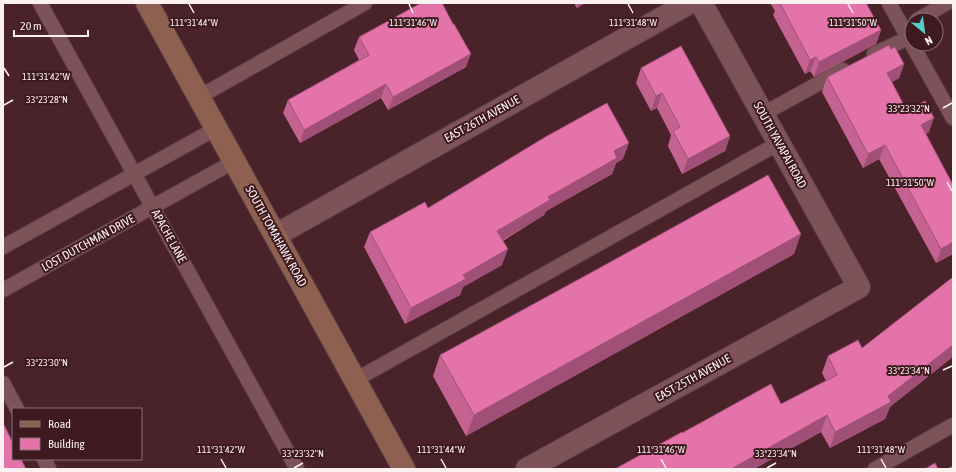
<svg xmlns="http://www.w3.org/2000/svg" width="956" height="472" font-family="'Asap Condensed',sans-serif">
<rect width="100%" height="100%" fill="#492329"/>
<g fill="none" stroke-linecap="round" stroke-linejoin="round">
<!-- lane casing -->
<g stroke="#5f4148" stroke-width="16">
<path id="lane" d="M40 3 297 469
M889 3 953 118
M917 20 947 3
M874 54 908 38
M199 97 365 3
M763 114 843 70
M3 247 217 128
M3 290 235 161
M355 380 779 143
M3 383 17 409
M44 459 49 469
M875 469 953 425"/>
</g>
<!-- street casing -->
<g stroke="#5f4148" stroke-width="24">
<path id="street" d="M276 235 689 3
M527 469 859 287 701 3"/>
</g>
<!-- secondary casing -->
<g stroke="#5f4148" stroke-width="24">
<path id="secondary" d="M147 3 404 469"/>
</g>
<!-- lane -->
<use href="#lane" stroke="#7d5258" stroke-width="14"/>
<!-- street -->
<use href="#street" stroke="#7d5258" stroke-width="22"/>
<!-- secondary -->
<use href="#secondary" stroke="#8d6050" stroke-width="22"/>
</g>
<!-- wall -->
<path fill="#c46392" d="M574 3H585L577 8Z
M770 3H866L881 30 876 44 814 77 810 71 805 74 773 15 775 11Z
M359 37 466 67 388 110 381 98 300 143 283 113 288 100 359 60 354 50Z
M891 49 904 64 899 78 892 82 907 111 929 132 926 134 953 185V254L936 263 879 159 863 168 822 92 827 77Z
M641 68 730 136 725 151 682 174 668 146 671 135 657 108 651 111 636 83Z
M623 159 616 163 612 174 546 211 544 215 503 241 502 265 463 287 460 295 405 324 364 247 370 232 428 208Z
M794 254 466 436 433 376 440 355Z
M828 356 890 407 885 419 830 448 821 432 754 469H615L682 433 781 404 826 381 822 373Z"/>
<!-- shaded-wall -->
<path fill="#a05077" d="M578 3H585L577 8Z
M881 30 876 44 814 77 819 62Z
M471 54 466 67 388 110 393 97Z
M816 57 810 71 805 74 810 60Z
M904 64 899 78 881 88 887 73Z
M386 84 381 98 300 143 304 130Z
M662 93 657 108 651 111 656 96Z
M934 118 929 132 916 139 921 125Z
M730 136 725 151 682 174 688 159Z
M629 143 623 159 616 163 612 174 546 211 544 215 491 247 497 231 614 151Z
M885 145 879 159 863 168 868 154Z
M801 234 794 254 466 436 474 415Z
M953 242V254L936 263 941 249Z
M508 249 502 265 463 287 460 295 405 324 411 308 463 275Z
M953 345V357L890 407 885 419 830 448 835 432Z
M827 415 821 432 754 469H731Z"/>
<!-- building -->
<path fill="#e473aa" stroke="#a05077" d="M421 3H442L453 24H454L471 54 393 97 386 84 304 130 288 100 369 55 359 37Z
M780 3H866L881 30 819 62 816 57 810 60Z
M889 45 891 49 895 47 904 64 887 73 907 111 925 101 934 118 921 125 953 185V242L941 249 885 145 868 154 827 77Z
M681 46 730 136 688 159 673 131 680 127 662 93 656 96 641 68Z
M607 103 629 143 614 151 617 158 548 197 550 200 497 231 508 249 463 275 466 279 411 308 370 232 425 202 428 208 547 136Z
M768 175 801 234 474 415 440 355 594 271Z
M953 277V345L888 396 891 402 835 432 827 415 731 469H615L682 432V433L771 384 781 404 837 375 828 356 858 340 862 348Z
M3 423 13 443V459H21L26 469H3Z
M935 463 938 469H925Z
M953 466V469H947Z"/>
<!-- ticks -->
<path fill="none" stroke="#fbf1f1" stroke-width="1.5" d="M189 4 194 13M409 4 413 13M628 4 633 13M848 4 853 13M4 68 9 76M4 105 13 100M943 108 952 103M947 182 952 191M4 367 13 362M943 370 952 366M221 459 226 468M441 459 446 468M661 459 666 468M881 459 886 468M294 468 303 463M767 468 776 463"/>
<g text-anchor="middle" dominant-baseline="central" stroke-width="4" stroke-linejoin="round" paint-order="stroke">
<!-- street labels -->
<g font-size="12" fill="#fbf1f1" stroke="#3e191f">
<text transform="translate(482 119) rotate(-29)">EAST 26TH AVENUE</text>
<text transform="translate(780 145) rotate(61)">SOUTH YAVAPAI ROAD</text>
<text transform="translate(169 236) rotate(61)">APACHE LANE</text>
<text transform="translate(276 236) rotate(61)">SOUTH TOMAHAWK ROAD</text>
<text transform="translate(88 243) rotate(-29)">LOST DUTCHMAN DRIVE</text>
<text transform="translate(693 378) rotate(-29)">EAST 25TH AVENUE</text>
</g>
</g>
<g font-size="10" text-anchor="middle" fill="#fbf1f1" stroke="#3e191f" stroke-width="4" stroke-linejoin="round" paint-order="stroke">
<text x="194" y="26">111°31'44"W</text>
<text x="413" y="26">111°31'46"W</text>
<text x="633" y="26">111°31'48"W</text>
<text x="853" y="26">111°31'50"W</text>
<text x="46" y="80">111°31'42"W</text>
<text x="47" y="103">33°23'28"N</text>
<text x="909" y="112">33°23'32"N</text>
<text x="910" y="186">111°31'50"W</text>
<text x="47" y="366">33°23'30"N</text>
<text x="909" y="374">33°23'34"N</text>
<text x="221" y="453">111°31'42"W</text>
<text x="441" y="453">111°31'44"W</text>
<text x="661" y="453">111°31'46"W</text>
<text x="881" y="453">111°31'48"W</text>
<text x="303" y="457">33°23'32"N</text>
<text x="776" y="457">33°23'34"N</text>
</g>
<!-- border -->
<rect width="956" height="472" fill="none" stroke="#fbf1f1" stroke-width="8"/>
<!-- legend -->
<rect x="12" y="408" width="130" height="52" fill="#3e191f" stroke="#8a6f73"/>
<rect x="20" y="421" width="20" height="6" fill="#8d6050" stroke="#8a6f73"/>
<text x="48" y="428" font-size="12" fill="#fbf1f1">Road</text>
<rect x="20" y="438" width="20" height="12" fill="#e473aa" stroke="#8a6f73"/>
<text x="48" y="448" font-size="12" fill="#fbf1f1">Building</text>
<!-- north arrow -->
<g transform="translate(924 32) rotate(151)"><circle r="19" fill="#3e191f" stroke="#8a6f73"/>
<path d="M0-3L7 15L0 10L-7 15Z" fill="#54cdc8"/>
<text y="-6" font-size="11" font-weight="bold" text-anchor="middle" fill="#fbf1f1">N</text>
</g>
<!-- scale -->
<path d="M14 30v6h74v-6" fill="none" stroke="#fbf1f1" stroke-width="2"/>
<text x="20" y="30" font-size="12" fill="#fbf1f1" stroke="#3e191f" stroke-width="3" paint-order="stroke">20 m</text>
</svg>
